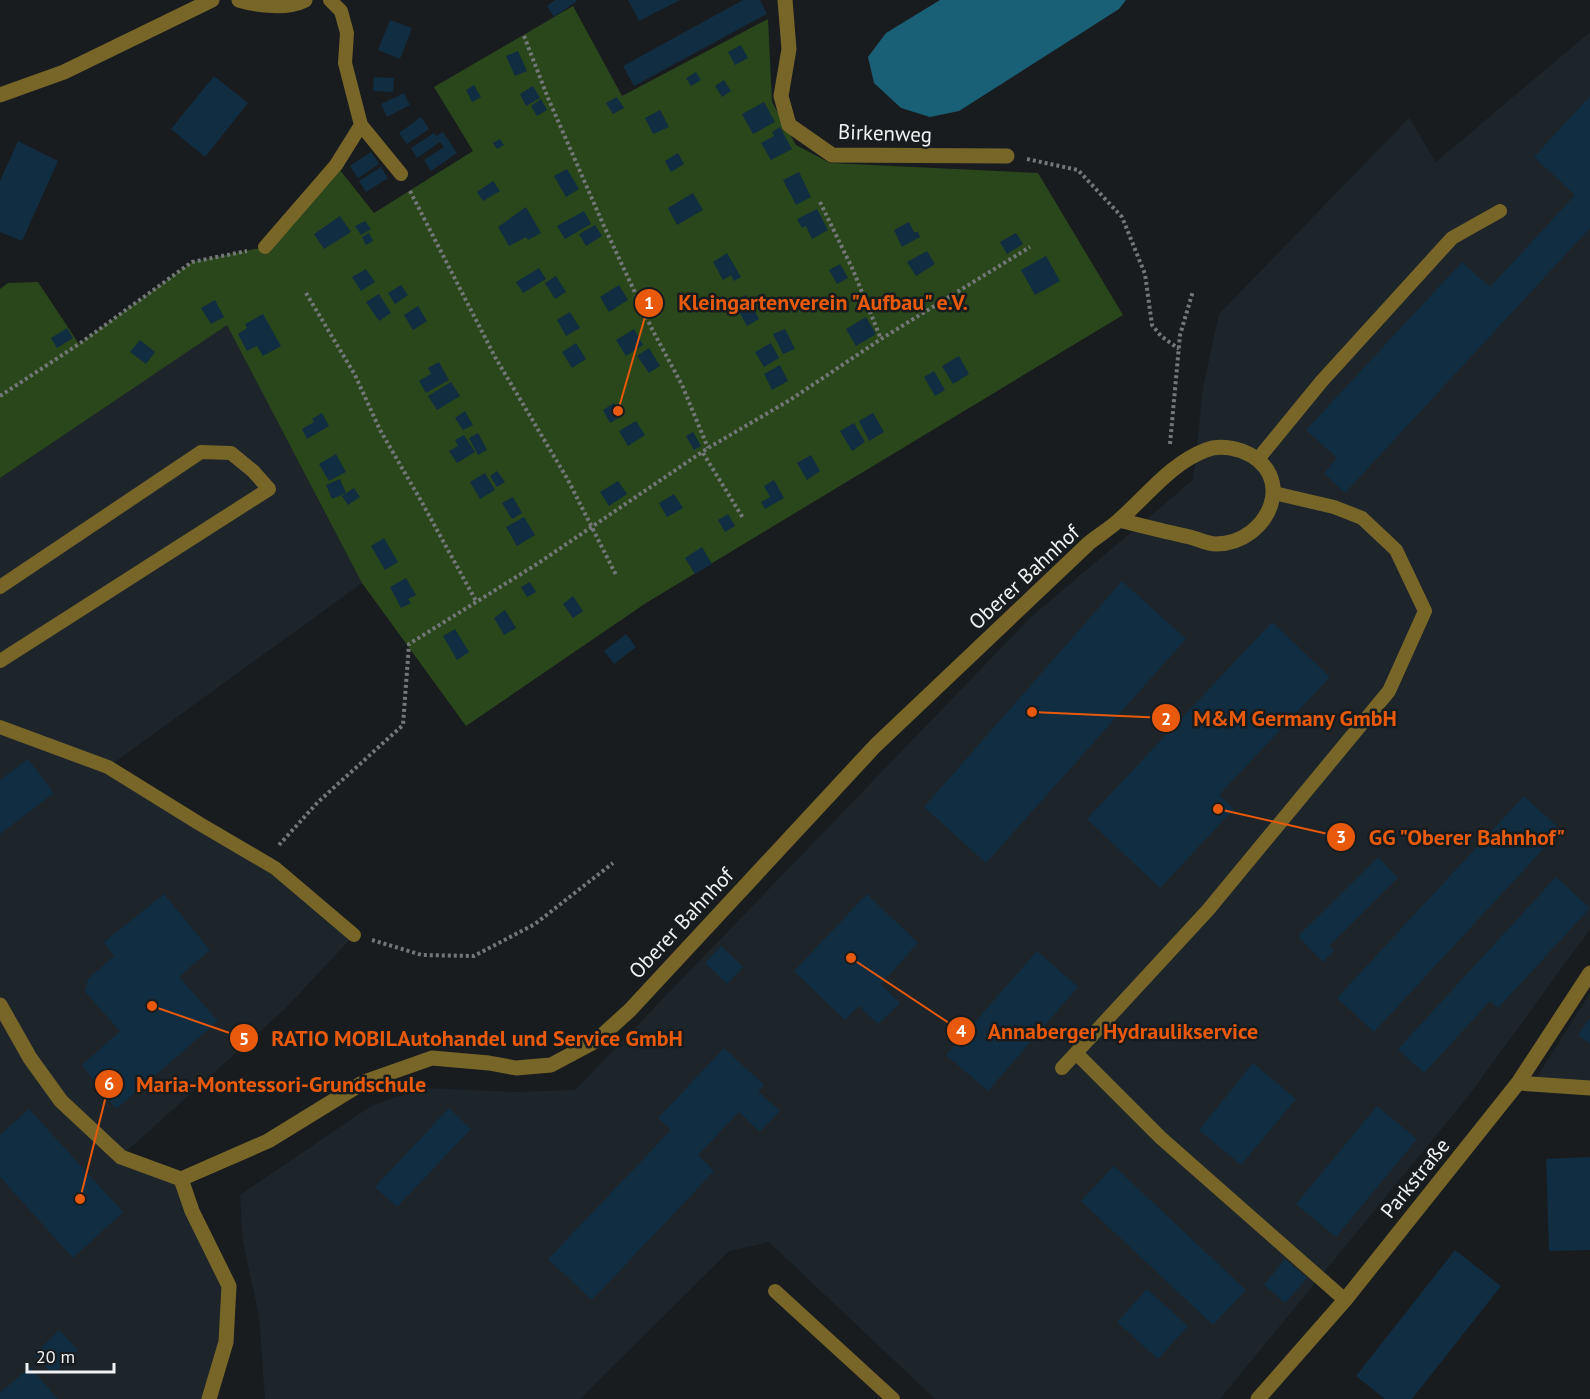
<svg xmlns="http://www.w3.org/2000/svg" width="1590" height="1399" font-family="'PT Sans',sans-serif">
<rect width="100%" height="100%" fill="#191c1e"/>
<!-- built -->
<path fill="#1d252b" d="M1590 32V929L1470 1094 1220 1399H935L769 1242 729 1251 580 1399H265L259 1316 243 1242 240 1195 371 1106 423 1088 516 1092 575 1090 1031 617 1193 480 1203 388 1219 314 1409 118 1436 162Z
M227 324 362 583 108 767 275 868 354 935 285 1009 121 1156 181 1179 229 1286 209 1399H0V478Z
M1590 993V1084L1535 1080Z"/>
<!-- green -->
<path fill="#29471b" d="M573 6 622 96 768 19 772 102 796 145 830 163 1038 173 1123 315 646 603 466 726 362 583 227 325 0 478V289L8 283 38 282 79 344 192 262 265 247 336 165 374 213 473 151 434 87Z"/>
<!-- water -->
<path fill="#195f75" d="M940 0H1126L1119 9 959 111 930 117 901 108 874 83 868 57 886 33Z"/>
<!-- building -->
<path fill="#112d41" d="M555 0H576L577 1 554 17 547 6Z
M628 0H680L639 21Z
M743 0H760L767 14 634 86 623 66Z
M390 20 412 28 400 59 378 50Z
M741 45 748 58 735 65 728 52Z
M518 51 527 71 515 76 506 56Z
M696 72 701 80 691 86 686 78Z
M214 76 248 103 205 157 171 129Z
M374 77 394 78 393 92 373 91Z
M724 80 731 91 722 97 715 86Z
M474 85 481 97 472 102 466 90Z
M533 86 540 98 526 106 520 94Z
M404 93 410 105 387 117 381 104Z
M1590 96V228L1345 493 1324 473 1337 458 1306 430 1462 262 1490 287 1575 195 1534 157Z
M617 97 624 108 613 114 606 103Z
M541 99 547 110 537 116 531 106Z
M764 102 775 122 753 134 742 114Z
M660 110 669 127 653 134 645 118Z
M421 117 429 129 407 144 399 133Z
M780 127 792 149 771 160 761 143 774 136 772 132Z
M443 132 457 153 431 171 424 160 444 147 440 142 417 158 411 148 434 133 436 136Z
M500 139 504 145 497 149 493 143Z
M18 141 58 161 22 241 0 232V181Z
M371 152 379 164 358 178 350 166Z
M678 153 684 164 671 172 665 161Z
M381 167 388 178 366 192 359 181Z
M567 169 579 189 566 197 554 176Z
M799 172 811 197 796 205 783 180Z
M493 181 500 191 483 201 477 192Z
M693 193 703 210 677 225 668 208Z
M526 207 541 233 528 240 526 237 509 246 498 227Z
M817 209 828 230 812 239 806 226 802 228 797 219Z
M584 211 591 224 565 239 557 226Z
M340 216 351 232 324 249 314 234Z
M365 221 371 229 361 235 355 226Z
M909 222 914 232H918L920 237 902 247 894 230Z
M595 225 602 236 586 246 579 234Z
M369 233 373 241 366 245 362 237Z
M1016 233 1023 244 1007 254 1000 242Z
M927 251 935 264 916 276 907 262Z
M727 253 741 277 734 281 731 275 723 280 713 262Z
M1046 256 1060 281 1035 295 1021 270Z
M840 264 848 278 837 284 829 270Z
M539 268 546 279 523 293 516 282Z
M366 269 375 282 361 291 352 277Z
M556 276 566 292 555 299 545 283Z
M401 285 408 295 395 304 388 293Z
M619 285 628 300 609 312 600 297Z
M379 294 391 313 379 321 366 302Z
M695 294 701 303 689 310 683 301Z
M746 295 759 319 747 326 733 301Z
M215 300 224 317 211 324 201 308Z
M418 306 427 321 413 330 404 315Z
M570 312 580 328 566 336 557 320Z
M263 314 281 346 263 356 257 346 247 351 238 334 247 328 245 324Z
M866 317 876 334 856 346 846 329Z
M67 328 73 338 57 348 51 338Z
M634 329 643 345 626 356 616 340Z
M785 329 795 349 783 354 773 334Z
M140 340 155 352 146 364 130 352Z
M576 343 586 359 572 368 562 352Z
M771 343 779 358 764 367 755 352Z
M649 348 660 366 649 373 637 356Z
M959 356 969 374 953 384 942 366Z
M439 362 449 380 426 393 419 381 431 374 428 368Z
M780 365 788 381 772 390 764 374Z
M934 371 945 390 935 396 924 377Z
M451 382 460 396 437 410 428 396Z
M614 403 622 416 610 423 603 410Z
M465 411 473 425 463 430 455 418Z
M322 413 329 426 307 439 302 429 314 422 312 419Z
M873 413 884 432 869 441 859 421Z
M636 421 645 435 628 446 619 431Z
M854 423 865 442 852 451 840 431Z
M693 432 701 446 694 450 686 436Z
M478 433 487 450 478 455 469 438Z
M464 435 475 452 457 463 449 451 458 446 455 440Z
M336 454 346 472 329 481 319 464Z
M811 455 820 471 807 480 797 463Z
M497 471 505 482 497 487 490 476Z
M485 473 495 490 480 499 470 482Z
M340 479 346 493 332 499 326 485Z
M774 480 784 498 765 509 761 502 770 497 764 486Z
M618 481 627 494 609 506 600 492Z
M354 488 360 497 348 505 342 496Z
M674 494 683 508 667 517 659 503Z
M513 497 522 513 512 519 502 503Z
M728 514 735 526 725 532 718 520Z
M524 517 535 535 517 546 506 527Z
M384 538 398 562 385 570 371 546Z
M702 547 712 564 695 574 685 558Z
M406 578 416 595 408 599 411 603 401 608 390 587Z
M1122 581 1186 639 986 863 924 807Z
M530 582 536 592 527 597 521 587Z
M573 596 583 611 573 618 563 604Z
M505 610 516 628 504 635 494 618Z
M1272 622 1330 677 1219 795 1234 809 1160 888 1087 819Z
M455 629 469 652 457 660 443 636Z
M626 634 636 647 614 664 604 651Z
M28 759 54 793 0 834V780Z
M1524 796 1561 830 1374 1032 1337 998Z
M1378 857 1398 878 1329 946 1334 951 1323 962 1298 936Z
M1556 877 1590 908 1498 1008 1490 1001 1424 1073 1398 1049Z
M164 894 210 950 179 977 218 1021 116 1109 82 1065 120 1031 85 992 88 979 114 956 104 942Z
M867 894 918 943 881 984 900 1003 878 1024 859 1006 845 1020 794 971Z
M721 946 743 967 727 984 705 963Z
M1037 951 1078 987 988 1091 946 1055Z
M1590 1018V1044L1578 1035Z
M724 1048 764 1085 758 1091 780 1111 760 1132 739 1112 698 1155 714 1171 592 1300 548 1259 671 1130 658 1118Z
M1253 1063 1296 1099 1241 1165 1199 1130Z
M1377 1106 1417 1139 1336 1237 1296 1204Z
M449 1108 471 1129 397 1207 375 1187Z
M29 1109 123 1212 73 1258 0 1177V1135Z
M1590 1157V1250L1549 1251 1546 1159Z
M1114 1166 1246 1290 1213 1325 1081 1201Z
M1455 1250 1501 1286 1412 1399H1385L1356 1376Z
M1285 1259 1307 1278 1285 1303 1264 1285Z
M1147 1289 1188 1326 1158 1359 1117 1322Z
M59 1330 78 1350 53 1374 34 1355Z
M30 1367 58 1399H0V1393Z"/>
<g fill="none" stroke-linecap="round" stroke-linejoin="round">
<!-- path -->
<path stroke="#747778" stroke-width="4" stroke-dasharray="3 3" stroke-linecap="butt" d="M524 36 548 98 603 224 652 329 682 385 708 448
M1027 159 1078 170 1122 217 1145 274 1152 325 1161 336 1179 349
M410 191 495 357 568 480 616 575
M820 202 853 270 881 339
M306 293 355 375 380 430 420 499 476 601
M0 396 79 344 192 262 247 251
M1170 444 1180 335 1193 291
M703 453 743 518
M279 845 318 802 403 725 409 644 537 564 708 448 790 400 881 339 1030 247
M372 940 422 955 474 956 535 924 613 863"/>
<!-- service -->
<path stroke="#786629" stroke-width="14" d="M330 0 341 11 347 33 345 63 361 125 401 174
M265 247 336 165 361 125
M1258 459 1321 382 1452 238 1500 211
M0 587 201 452 231 453 253 471 269 489 0 661
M0 727 108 767 200 824 275 868 354 935
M1076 1053 1161 1138 1345 1300
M1062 1068 1208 910 1389 691 1425 611 1396 550 1362 518 1334 507 1274 493
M775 1291 893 1399"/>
<!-- minor -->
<path stroke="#786629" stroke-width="15" d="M239 0C258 6 288 9 305 0
M785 0 789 49 781 96 789 125 832 155 1007 156
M0 95 64 72 212 0
M0 1005 30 1058 61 1101 121 1157 181 1179 268 1141 364 1082 432 1058 489 1063 516 1068 551 1065 596 1041 630 1010 875 746 1089 543C1099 535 1109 529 1118 521 1146 497 1171 463 1206 450 1218 445 1230 447 1242 451 1299 473 1270 543 1216 544 1208 544 1198 539 1190 537 1166 532 1143 526 1119 520
M1518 1083 1590 1088
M181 1179 192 1211 229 1286 226 1342 209 1399
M1258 1399 1345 1300 1518 1083 1590 973"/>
</g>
<g text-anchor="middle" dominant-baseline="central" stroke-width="5" stroke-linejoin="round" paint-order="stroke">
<!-- street labels -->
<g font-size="21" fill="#eff1f2" stroke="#191c1e">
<text transform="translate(885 133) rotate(2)">Birkenweg</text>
<text transform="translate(1024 577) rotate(-43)">Oberer Bahnhof</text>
<text transform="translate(681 923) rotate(-47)">Oberer Bahnhof</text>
<text transform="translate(1415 1178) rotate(-51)">Parkstraße</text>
</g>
</g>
<!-- callouts -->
<path fill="none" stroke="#e8590c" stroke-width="2" d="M618 411L649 303M1032 712L1166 718M1218 809L1341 837M851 958L961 1031M152 1006L244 1038M80 1199L109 1084"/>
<g fill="#e8590c" stroke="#191c1e" stroke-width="2">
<circle cx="618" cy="411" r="6"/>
<circle cx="1032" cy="712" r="6"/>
<circle cx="1218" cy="809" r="6"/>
<circle cx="851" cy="958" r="6"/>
<circle cx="152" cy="1006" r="6"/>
<circle cx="80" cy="1199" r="6"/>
<circle cx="649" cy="303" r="15"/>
<circle cx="1166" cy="718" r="15"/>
<circle cx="1341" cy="837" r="15"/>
<circle cx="961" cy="1031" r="15"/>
<circle cx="244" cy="1038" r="15"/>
<circle cx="109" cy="1084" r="15"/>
</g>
<g font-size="18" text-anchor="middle" font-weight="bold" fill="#fff">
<text x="649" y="309">1</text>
<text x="1166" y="725">2</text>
<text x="1341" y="843">3</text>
<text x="961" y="1037">4</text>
<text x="244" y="1045">5</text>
<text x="109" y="1090">6</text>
</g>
<g font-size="22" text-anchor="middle" font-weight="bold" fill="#e8590c" stroke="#191c1e" stroke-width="5" stroke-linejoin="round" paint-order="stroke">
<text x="823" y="310">Kleingartenverein "Aufbau" e.V.</text>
<text x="1295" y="726">M&amp;M Germany GmbH</text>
<text x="1467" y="845">GG "Oberer Bahnhof"</text>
<text x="1123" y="1039">Annaberger Hydraulikservice</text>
<text x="477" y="1046">RATIO MOBILAutohandel und Service GmbH</text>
<text x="281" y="1092">Maria-Montessori-Grundschule</text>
</g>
<!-- scale -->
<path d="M27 1363v9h87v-9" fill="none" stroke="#eff1f2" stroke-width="3"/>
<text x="36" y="1363" font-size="18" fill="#eff1f2" stroke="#191c1e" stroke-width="4.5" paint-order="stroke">20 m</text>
</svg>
